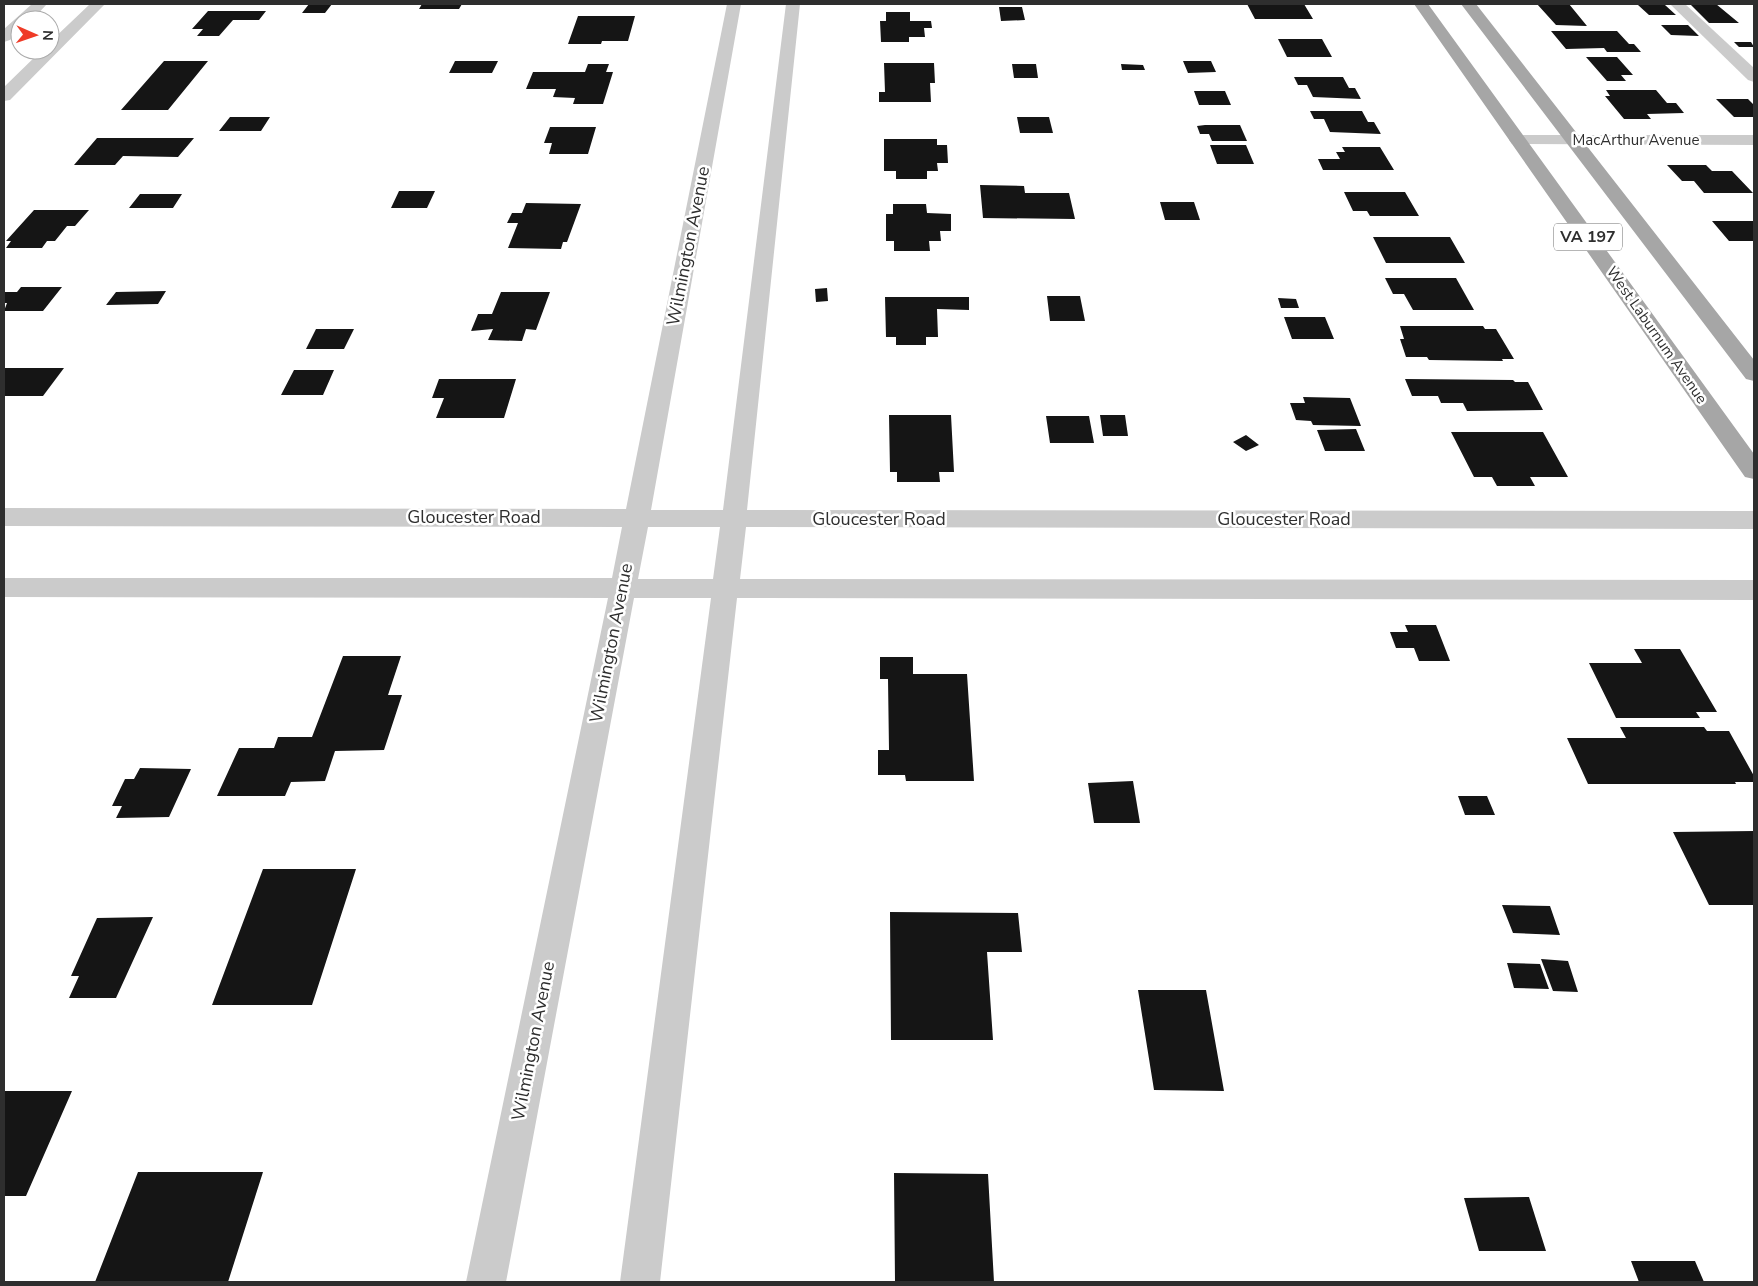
<svg xmlns="http://www.w3.org/2000/svg" width="1758" height="1286" font-family="'Nunito Sans',sans-serif">
<rect width="100%" height="100%" fill="#fff"/>
<!-- building -->
<path fill="#151515" d="M309 4H332L325 13H302Z
M422 4H462L459 9H419Z
M1247 4H1304L1313 19H1255Z
M1537 4H1569L1587 26 1556 25Z
M1690 4H1716L1739 23H1709Z
M1638 5H1665L1676 15H1649Z
M999 7H1022L1025 20 1001 21Z
M208 11H266L259 20H233L219 36H197L203 29H192Z
M886 12H910V21H931L932 28H924L925 37H909V42H881L880 21H886Z
M578 16H635L628 41H602L601 44H568Z
M1661 25H1688L1699 36 1671 35Z
M1551 31H1617L1629 44H1634L1641 52H1607L1604 48 1566 49Z
M1278 39H1322L1332 57H1287Z
M1734 42H1751L1754 47H1739Z
M1586 57H1617L1633 75H1621L1626 81H1607Z
M164 61H208L168 110H121Z
M455 61H498L492 73H449Z
M1183 61H1211L1216 72 1188 73Z
M884 63H934L935 83H930L931 102H879V92H885Z
M588 64H609L606 72H613L603 104H573L575 98 553 97 556 89H526L533 72H585Z
M1012 64H1036L1038 78H1014Z
M1121 64 1143 65 1145 70H1122Z
M1294 77H1343L1349 88H1355L1361 99 1313 97 1307 85H1298Z
M1606 90H1656L1667 103H1676L1684 113 1647 114 1651 119H1624L1605 96H1610Z
M1194 91H1225L1231 105H1199Z
M1716 99H1748L1754 105V117H1734Z
M1310 111H1362L1368 122H1374L1381 134 1330 132 1324 119H1314Z
M230 117H270L261 131H219Z
M1017 117H1049L1053 133H1020Z
M1205 125H1240L1247 141H1212L1209 134H1200L1197 126Z
M550 127H596L588 154H549L552 143H544Z
M97 138H194L178 157 123 156 115 165H74Z
M884 139H937V145H947L948 163H937L938 171H927V179H896V171H884Z
M1210 145H1246L1254 164H1217Z
M1342 147H1380L1394 170H1323L1318 159H1340L1336 152H1345Z
M1667 165H1706L1712 171H1732L1753 193H1704L1694 181H1682Z
M980 185 1024 186 1025 193H1069L1075 219 983 218Z
M399 191H435L427 208H391Z
M1344 192H1405L1419 216H1370L1367 211H1353Z
M140 194H182L173 208H129Z
M1160 202H1194L1200 220H1165Z
M526 203 581 204 567 242H563L561 249 508 248 518 223H507L512 213H522Z
M893 204H926L927 213 951 214V231H940L941 241H929L930 251H894V241H886V214H893Z
M34 210H89L75 226H67L55 241H47L42 248H6L11 241H6Z
M1712 221H1754V241H1729Z
M1373 237H1450L1465 263H1386Z
M1385 278H1456L1474 310H1413L1404 294H1393Z
M21 287H62L43 311H4L7 303H4V292H17Z
M827 288 828 301 816 302 815 289Z
M166 291 158 304 106 305 116 292Z
M501 292H550L536 330 526 329 522 341 488 340 493 329 471 331 478 314H492Z
M1047 296H1080L1085 321H1050Z
M885 297H969V310L937 309 938 337H926V345H896V337H886Z
M1278 298 1296 299 1299 308H1281Z
M1284 317H1325L1334 339H1292Z
M1400 326H1483L1485 329H1496L1514 359H1502L1503 361 1429 360 1427 357H1406L1400 339H1404Z
M316 329H354L344 349H306Z
M4 368H64L43 396H4Z
M294 370H334L323 395H281Z
M439 379H516L504 418H436L444 398H432Z
M1405 379 1513 380 1515 382H1528L1543 410 1467 411 1463 403H1441L1438 396H1412Z
M1303 397 1350 398 1361 426 1313 425 1311 421 1296 420 1290 403H1305Z
M889 415H951L954 472H939L940 482H897V472H890Z
M1100 415H1125L1128 436H1103Z
M1046 416H1089L1094 443H1050Z
M1356 429 1365 451H1325L1317 430Z
M1451 432H1543L1568 477H1530L1535 486H1497L1492 477H1474Z
M1246 435 1259 445 1246 451 1233 442Z
M1405 625H1436L1450 661H1419L1414 648H1396L1390 632H1408Z
M1634 649H1680L1717 712H1696L1700 718H1616L1589 663H1642Z
M343 656H401L388 695H402L384 750 335 751 325 781 291 782 285 796H217L239 748H274L278 737H312Z
M880 657H913V674H967L974 781H906L905 775H878V750H889L888 679H880Z
M1620 727H1704L1707 731H1729L1754 776V782H1735L1736 784H1588L1567 738H1626Z
M140 768 191 769 169 817 116 818 122 806H112L125 779H134Z
M1133 781 1140 823H1094L1088 783Z
M1458 796H1487L1495 815H1465Z
M1754 831V905H1709L1673 832Z
M263 869H356L312 1005H212Z
M1502 905 1550 906 1560 935 1513 933Z
M890 912 1018 913 1022 952H987L993 1040H891Z
M153 917 116 998H69L79 976H71L97 918Z
M1541 959 1568 961 1578 992 1553 991Z
M1507 963 1540 964 1549 989 1514 988Z
M1138 990H1206L1224 1091 1154 1090Z
M5 1091H72L26 1196H4Z
M138 1172H263L228 1282H95Z
M894 1173 988 1174 994 1282H895Z
M1529 1197 1546 1251H1479L1464 1198Z
M1631 1261H1695L1704 1282H1639Z"/>
<g fill="none" stroke-linecap="round" stroke-linejoin="round">
<!-- lane -->
<path fill="#cbcbcb" fill-rule="evenodd" d="M1670 4H1685L1754 68V82L1748 80Z"/>
<!-- street -->
<path fill="#cbcbcb" fill-rule="evenodd" d="M32 4H47L32 20H20V30L10 40 4 42V29Z
M90 4H105L10 100 4 101V87L42 50H50V42Z
M727 4H741L651 510H723L786 4H800L747 510 1754 511V529L746 527 740 579 1754 580V600L737 598 660 1282H620L711 598H634L506 1282H466L608 598 4 597V578H612L622 527 4 526V508L626 509ZM648 527H720L713 579H638Z
M1518 135H1754V145L1512 144 1509 140 1512 136Z"/>
<!-- primary -->
<path fill="#a6a6a6" fill-rule="evenodd" d="M1414 4H1428L1754 454V479L1745 477Z
M1461 4H1476L1754 360V381L1746 379Z"/>
</g>
<g text-anchor="middle" dominant-baseline="central" stroke-width="5" stroke-linejoin="round" paint-order="stroke">
<!-- far-street labels -->
<g font-size="15" fill="#2e2e2e" stroke="#fff">
<text x="1636" y="140">MacArthur Avenue</text>
<text transform="translate(1657 335) rotate(55)">West Laburnum Avenue</text>
</g>
<!-- shield labels -->
<rect fill="#fff" stroke="#6d6d6d" stroke-width="1" x="1554" y="223.5" width="68" height="27" rx="4"/>
<g font-size="16" font-weight="bold" fill="#2e2e2e">
<text x="1588" y="237">VA 197</text>
</g>
<!-- street labels -->
<g font-size="18" fill="#2e2e2e" stroke="#fff">
<text transform="translate(688 246) rotate(-79)">Wilmington Avenue</text>
<text x="474" y="517">Gloucester Road</text>
<text x="879" y="519">Gloucester Road</text>
<text x="1284" y="519">Gloucester Road</text>
<text transform="translate(611 643) rotate(-79)">Wilmington Avenue</text>
<text transform="translate(533 1041) rotate(-79)">Wilmington Avenue</text>
</g>
</g>
<!-- border -->
<rect width="1758" height="1286" fill="none" stroke="#2e2e2e" stroke-width="10"/>
<!-- north arrow -->
<g transform="translate(35 35) rotate(92)"><circle r="24" fill="#ffffff" stroke="#ababab"/>
<path d="M0-4L9 19L0 12L-9 19Z" fill="#ef3b27"/>
<text y="-8" font-size="14" font-weight="bold" text-anchor="middle" fill="#2e2e2e">N</text>
</g>
</svg>
